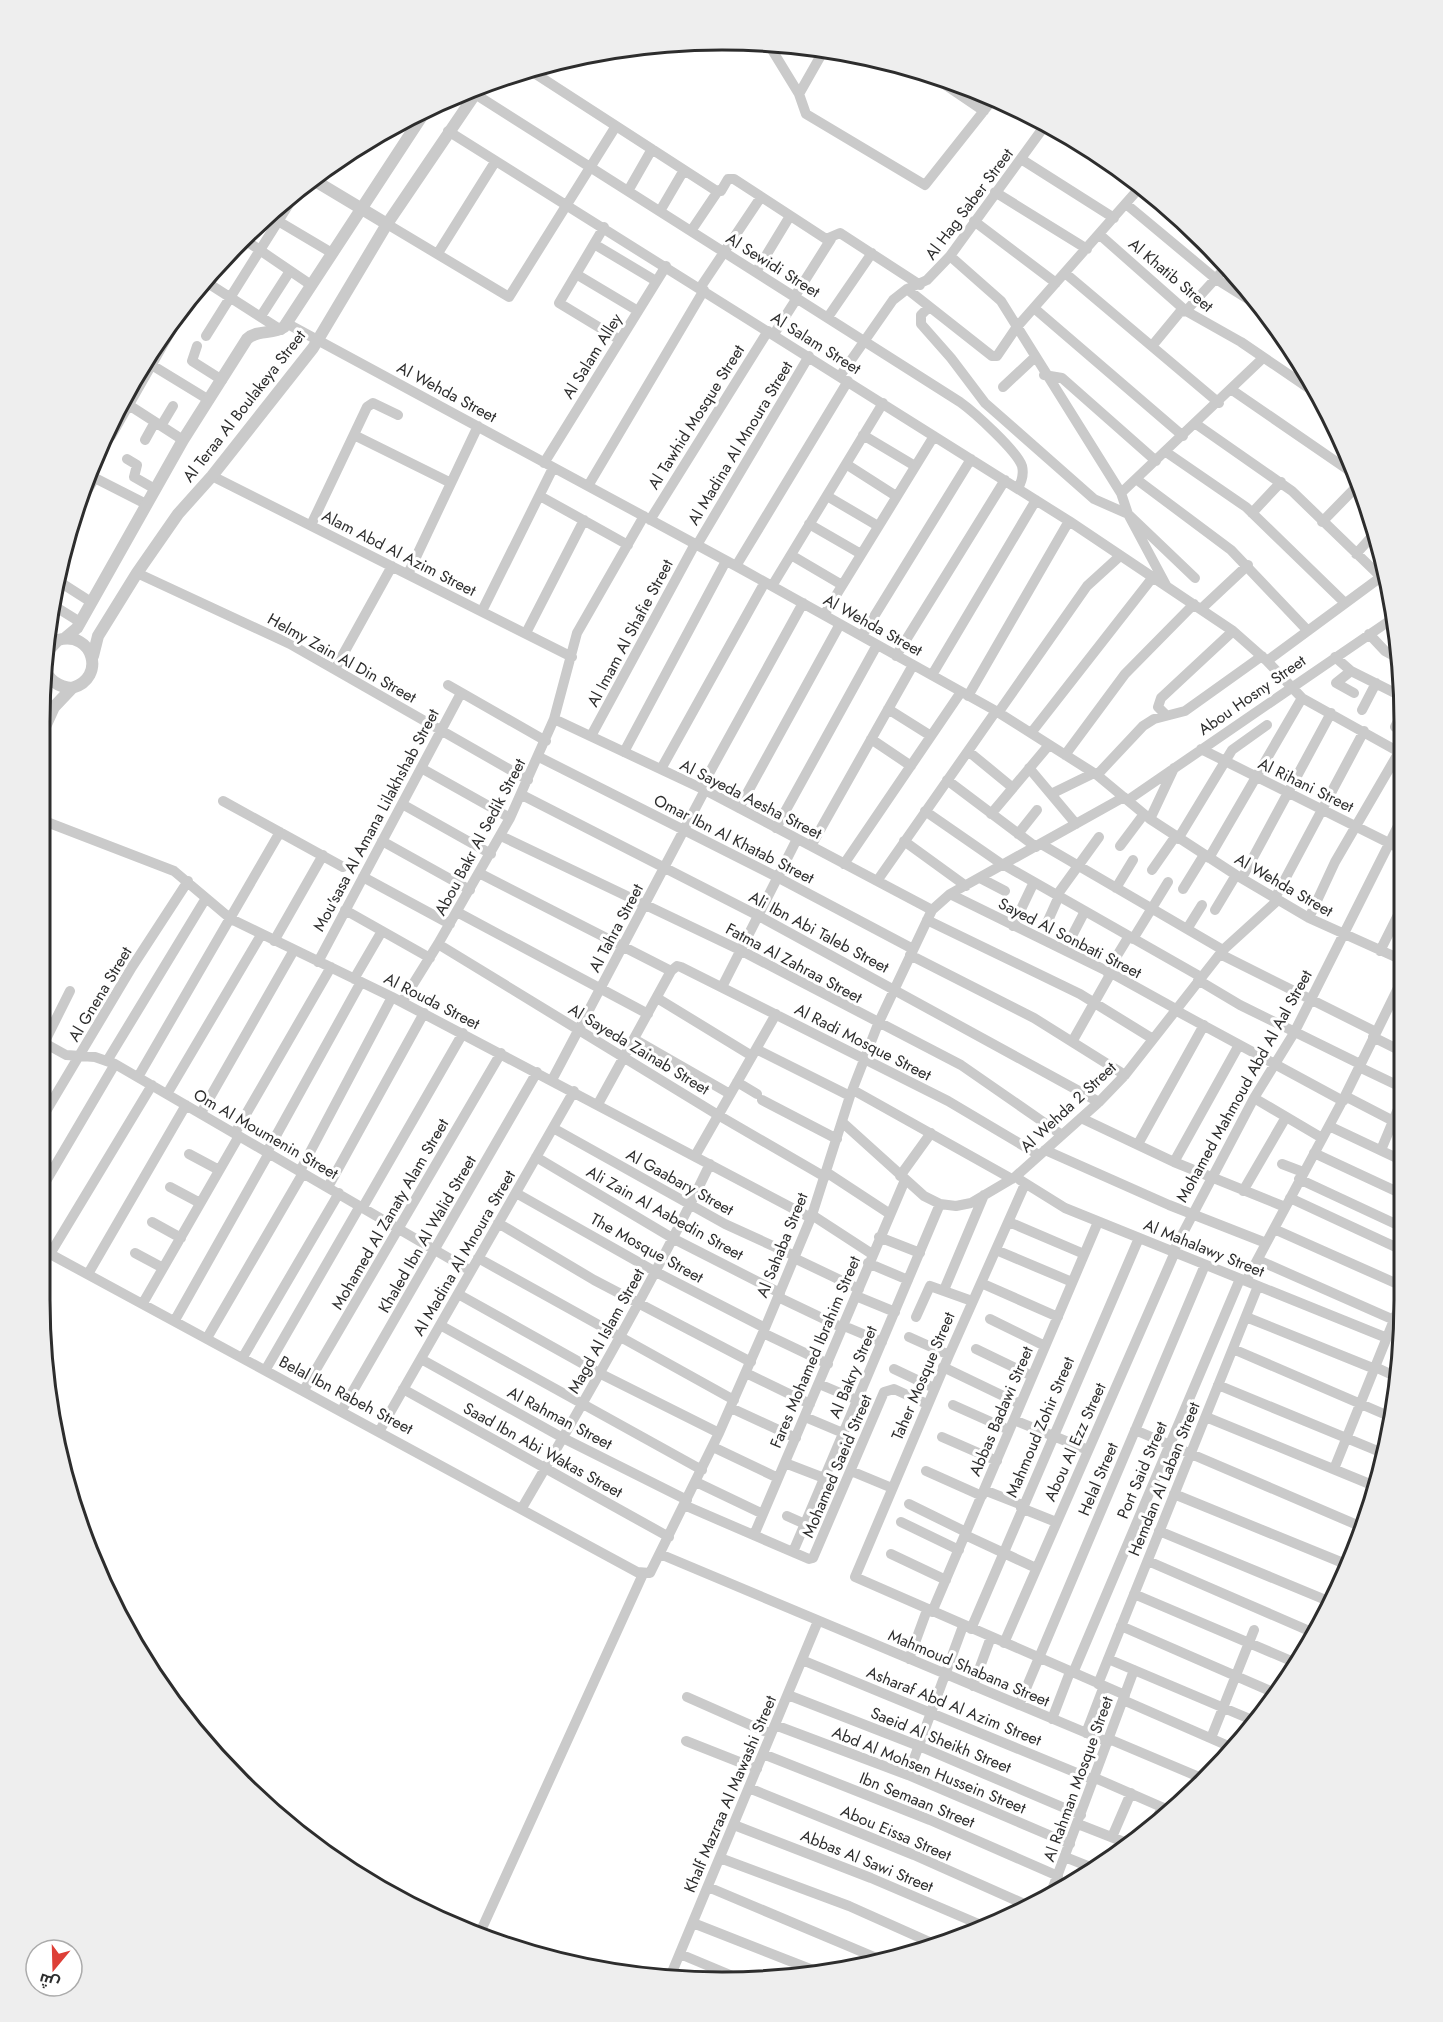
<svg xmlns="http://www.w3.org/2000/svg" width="1443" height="2022" font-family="Jost,Cairo,sans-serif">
<rect width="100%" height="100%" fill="#fff"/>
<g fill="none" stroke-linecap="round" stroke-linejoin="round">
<!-- minor -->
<path stroke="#cacaca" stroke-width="10" d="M766 40 799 94 806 114 925 185 994 98
M528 69 715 190 721 191 728 179H734L826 239 840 233 920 285
M928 73 984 111
M475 94 960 402C974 412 1017 451 1022 466 1024 474 1022 481 1018 488
M799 94 824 50
M1045 126 1151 193
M448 131 1069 521 1233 631 1267 661 1302 698 1399 752
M1021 159 1114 218
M628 191 652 149
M995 192 1087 249
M1126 204 1216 279 1256 304
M660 211 684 170
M278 221 332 253
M974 221 1056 283
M387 224 509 297 616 126
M604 227 559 303 620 340
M691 231 718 191
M1100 235 1186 311 1241 342 1316 393
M242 238 311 285
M594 244 656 281
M438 253 495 162
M950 256 1001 301 1121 493 1128 514 1166 585
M756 272 790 216
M1065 273 1219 403
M576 274 638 311
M203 280 281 330
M700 288 761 197
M907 289 992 356H997L1016 328 1142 185
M795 296 831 239
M929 307 921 315V324L951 358 985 403 1001 417 1094 499 1128 514 1195 578
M1034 308 1183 436
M261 316 290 271
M828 317 872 253
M286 323 736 566 996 711 1097 775 1150 819 1236 875 1309 918 1400 959
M774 334 797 298
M206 336 299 188
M197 346 192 361 222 380
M1152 346 1180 312 1186 311 1228 265
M150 364 209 400
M1044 375 1062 378 1156 461
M840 376 893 300 907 289 927 280 950 256 1046 124
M1003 387 1034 358
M1232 390 1357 476
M121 400 183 440
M1196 424 1292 491 1381 577
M161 426 173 406
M354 435 451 483
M863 435 915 466
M111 436 192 294
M145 440 155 422
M1166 452 1246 507 1345 603
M127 459 137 465 134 477 155 489
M544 463 666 266
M846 464 896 496
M87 474 146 504
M212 476 572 657
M1136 479 1231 550 1308 631
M588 486 704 290
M1121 493 1263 358
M540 496 628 545
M827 496 878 526
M75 512 94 479
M1252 513 1281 482
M650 520 768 331
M1322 522 1360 483
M809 524 861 554
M311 525 367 407 373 403 398 415
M697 545 809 356
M1356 554 1375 533
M791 555 842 585
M736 566 848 381
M137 573 290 644 528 780
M408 574 478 426
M55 579 91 602
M772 586 883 403
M51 604 80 622
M1201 609 1248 565
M482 611 553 468
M824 615 934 436
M526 633 584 520
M1369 634 1385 651 1398 658
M862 636 971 459
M896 656 1005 480
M1335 657 1351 671 1399 695
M1267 661 1385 574
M335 669 392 566
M1351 671 1336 683 1354 693
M932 675 1036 500
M448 685 546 741
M968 696 1069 521
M888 709 931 736
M1362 710 1376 683
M998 713 1087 586 1120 556
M1166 715 1158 707 1161 698 1233 631
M554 719 705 790 932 910
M1395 727 1399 719
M1031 733 1153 577
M591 736 695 544
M871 739 911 766
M1201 749 1399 848
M968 751 1013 788
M624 752 726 561
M1065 755 1125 674 1194 604
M539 757 777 877 913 949
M421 768 510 818
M1029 768 1076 824
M661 769 765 582
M1097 775 1143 726 1154 719 1185 711 1262 656
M947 780 1036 847
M701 788 803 603
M1051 794 1094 773
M522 795 757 915 1099 1102
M1128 800 1395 617
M223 801 343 867
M402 804 491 854
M739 808 840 624
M925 811 1003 865
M991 814 1049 745
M39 819 174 871 231 919 392 997 811 1218
M1150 819 1174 768
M776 828 877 645
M1018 834 1037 810
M501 836 740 950 961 1065 1062 1135
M1178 839 1232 750 1267 725
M382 841 470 890
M904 841 966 886
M1041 844 1223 950
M811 846 913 665
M1120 846 1144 814
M1209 858 1302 698
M844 864 961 692
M1004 865 1201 977
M1152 870 1175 837
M479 873 671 971
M363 877 450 924
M980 878 1005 891
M1242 878 1331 713
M877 881 996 711
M1116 888 1133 860
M1183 889 1204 855
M950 894 1111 973 1176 1009
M1057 895 1099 837
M1275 898 1364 731
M345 910 430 958
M1215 910 1236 875
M457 912 648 1014
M1309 918 1335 862 1399 752
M927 920 1080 994 1153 1039
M1046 925 1059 896
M1013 926 1034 882
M1187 929 1202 905
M1073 934 1085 911
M1133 939 1168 882
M274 941 323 855
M438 944 718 1115 825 1177
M1380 951 1400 911
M1220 954 1376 1032
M910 955 1034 1018 1125 1075
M318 962 461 693
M1107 972 1129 936
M354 979 382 931
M1198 980 1240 1005 1360 1064
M722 987 797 839
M657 998 752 1056
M402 1002 438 944 510 818 554 719 577 633 644 516
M1175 1010 1343 1101
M1373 1037 1401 1051
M634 1039 730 1094
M39 1040 66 1055 95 1057 115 1064 471 1271
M1072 1042 1111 973
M44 1043 70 991
M756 1049 850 1096
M107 1061 206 898
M1359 1067 1401 1087
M138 1077 280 832
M552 1080 705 790
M737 1082 757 1094
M853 1090 1012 1179
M167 1094 261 935
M1345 1096 1401 1125
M1254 1098 1322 1138
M762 1100 837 1139
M598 1104 671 971 677 966 681 967 948 1101 1039 1155
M201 1113 294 950
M1081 1118 1174 1162 1285 1207
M842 1122 924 1196 940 1204 956 1206 971 1203 1015 1177 1099 1102 1125 1075 1223 950 1278 900
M39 1123 132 967 188 881
M1329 1126 1401 1160
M553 1128 725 1224 795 1256
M235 1133 331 967
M1138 1144 1204 1025
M1045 1150 1169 1205 1266 1243
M1381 1150 1401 1102
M267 1152 361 982
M1314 1153 1402 1194
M189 1154 219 1170
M695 1156 776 1014
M536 1157 674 1239 780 1293
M1174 1162 1239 1045
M1282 1164 1303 1172
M300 1171 392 997
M826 1172 890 1214
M900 1176 931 1133
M1299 1179 1402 1227
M1020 1180 1065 1208 1387 1338
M1025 1184 949 1355 855 1577 1125 1695
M170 1187 200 1203
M328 1187 424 1013
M1243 1191 1286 1117
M39 1193 115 1064
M516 1193 656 1272 765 1328
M1290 1198 1402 1250
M363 1207 463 1033
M812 1215 872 1254
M152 1222 181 1238
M1009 1222 1084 1254
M498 1223 594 1280 751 1362
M1274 1229 1402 1286
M879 1237 920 1253
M39 1248 637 1572 650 1573 719 1433 765 1328 812 1215 850 1096 878 1024 932 910 950 894 1124 797
M996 1250 1072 1282
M1173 1252 1254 1098 1294 1033 1399 824
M135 1253 163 1268
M50 1254 152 1085
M478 1258 734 1400
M794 1258 859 1289
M1258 1260 1394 1320
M868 1263 908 1280
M88 1274 186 1105
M1246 1281 1345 1096 1400 984
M981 1283 1058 1317
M944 1290 984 1195
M458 1294 601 1374 719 1433
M856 1296 895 1312
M778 1297 843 1328
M143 1303 239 1136
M916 1317 930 1286 972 1301
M1246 1317 1375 1369
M990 1319 1045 1346
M175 1320 269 1153
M440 1325 702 1470
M844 1326 882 1342
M1391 1329 1402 1334
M763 1333 828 1364
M909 1337 949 1355
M207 1338 303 1173
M976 1349 1032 1376
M1233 1349 1391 1417
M243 1357 339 1193
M421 1359 563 1438 687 1500
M943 1367 1020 1404
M1375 1367 1397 1377
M266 1369 360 1206
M894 1369 934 1388
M746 1373 810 1404
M819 1384 857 1400
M1218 1385 1385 1454
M403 1389 669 1537
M304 1390 501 1053
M953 1405 1009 1430
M731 1408 796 1438
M342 1410 537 1072
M805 1417 843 1433
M1206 1417 1377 1487
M1014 1420 1088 1450
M380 1430 574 1091
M1135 1430 1362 1527
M942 1437 997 1461
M713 1447 778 1478
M785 1463 824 1478
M1334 1469 1402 1300
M851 1471 892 1488
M926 1471 982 1496
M696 1482 763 1514
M984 1490 1022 1505
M1174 1494 1348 1565
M909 1504 966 1532
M684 1505 809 1559 813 1558 884 1392 894 1389 927 1404
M522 1508C588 1395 653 1282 710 1164
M1021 1508 1056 1522
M787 1516 805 1524
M901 1522 959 1550
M1159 1531 1333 1603
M754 1535 905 1180
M965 1535 1036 1568
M793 1552 940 1204
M660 1554 1108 1742
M891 1554 946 1580
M1148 1561 1314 1633
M1134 1594 1296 1663
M932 1612 1098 1222
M1121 1626 1277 1694
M971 1629 1139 1238
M1004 1643 1175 1252
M909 1659 927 1610
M1108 1659 1257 1722
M802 1660 1094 1780
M1073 1673 1240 1279
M1098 1684 1258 1286
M973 1686 991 1637
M788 1695 919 1746 1081 1815
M687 1697 771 1734
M1123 1700 1233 1748
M1019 1705 1205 1265
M1052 1719 1070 1672
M775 1725 908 1775 1070 1844
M1086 1733 1104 1686
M1211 1738 1254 1630
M1109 1739 1204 1779
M686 1741 757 1769
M763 1754 930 1820 1058 1876
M908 1775 963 1626
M1095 1778 1173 1812
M749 1788 914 1855 1031 1907
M1078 1824 1129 1844
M734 1825 871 1878 988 1928
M1154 1826 1162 1807
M1112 1837 1131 1793
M1065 1857 1095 1869
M720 1858 849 1906 934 1944
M708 1887 879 1959
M1049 1898 1134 1670
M693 1923 823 1974
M478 1937 643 1574
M680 1954 735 1977
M670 1977 818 1621"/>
<!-- tertiary -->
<path stroke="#cacaca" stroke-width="12" d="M312 179 387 224
M65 638 77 628 183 440 247 339C258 329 272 335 284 327L426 110
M93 656 98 636 137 573 178 514 212 476 313 348 387 224 482 84
M44 668C49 681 58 687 72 688 107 678 93 630 58 640L46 653
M39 740 54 707 72 688"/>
</g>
<g text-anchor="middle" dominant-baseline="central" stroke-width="6" stroke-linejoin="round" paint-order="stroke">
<!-- street labels -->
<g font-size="16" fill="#2d2d2d" stroke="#fff">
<text transform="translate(969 204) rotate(-53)">Al Hag Saber Street</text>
<text transform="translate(773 265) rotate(32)">Al Sewidi Street</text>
<text transform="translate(1171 275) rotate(40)">Al Khatib Street</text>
<text transform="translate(816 343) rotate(32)">Al Salam Street</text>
<text transform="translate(592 356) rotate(-58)">Al Salam Alley</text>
<text transform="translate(447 392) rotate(28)">Al Wehda Street</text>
<text transform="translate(244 406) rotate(-52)">Al Teraa Al Boulakeya Street</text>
<text transform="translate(696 417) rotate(-58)">Al Tawhid Mosque Street</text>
<text transform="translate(740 443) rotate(-59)">Al Madina Al Mnoura Street</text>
<text transform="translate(399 553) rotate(27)">Alam Abd Al Azim Street</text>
<text transform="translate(873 625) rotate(29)">Al Wehda Street</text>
<text transform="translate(630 633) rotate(-62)">Al Imam Al Shafie Street</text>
<text transform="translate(342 658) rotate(29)">Helmy Zain Al Din Street</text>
<text transform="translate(1252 695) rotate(-35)">Abou Hosny Street</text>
<text transform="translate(1306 785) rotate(26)">Al Rihani Street</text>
<text transform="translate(751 799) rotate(27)">Al Sayeda Aesha Street</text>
<text transform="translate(376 820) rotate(-62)">Mou'sasa Al Amana Lilakhshab Street</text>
<text transform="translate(480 837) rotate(-62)">Abou Bakr Al Sedik Street</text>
<text transform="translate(734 839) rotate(27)">Omar Ibn Al Khatab Street</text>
<text transform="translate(1284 885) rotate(30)">Al Wehda Street</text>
<text transform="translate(616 928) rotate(-62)">Al Tahra Street</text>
<text transform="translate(819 932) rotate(28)">Ali Ibn Abi Taleb Street</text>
<text transform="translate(1070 938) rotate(27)">Sayed Al Sonbati Street</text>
<text transform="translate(794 963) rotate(28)">Fatma Al Zahraa Street</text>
<text transform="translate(100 994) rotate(-59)">Al Gnena Street</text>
<text transform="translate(432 1001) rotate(27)">Al Rouda Street</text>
<text transform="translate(863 1042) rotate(27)">Al Radi Mosque Street</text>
<text transform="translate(639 1049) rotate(31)">Al Sayeda Zainab Street</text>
<text transform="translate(1244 1086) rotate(-61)">Mohamed Mahmoud Abd Al Aal Street</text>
<text transform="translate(1068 1107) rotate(-43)">Al Wehda 2 Street</text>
<text transform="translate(266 1134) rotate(30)">Om Al Moumenin Street</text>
<text transform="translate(680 1182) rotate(29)">Al Gaabary Street</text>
<text transform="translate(665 1213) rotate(29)">Ali Zain Al Aabedin Street</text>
<text transform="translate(390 1214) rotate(-60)">Mohamed Al Zanaty Alam Street</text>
<text transform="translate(427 1234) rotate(-60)">Khaled Ibn Al Walid Street</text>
<text transform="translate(782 1245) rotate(-68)">Al Sahaba Street</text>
<text transform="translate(647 1248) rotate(29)">The Mosque Street</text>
<text transform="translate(1204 1248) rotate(22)">Al Mahalawy Street</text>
<text transform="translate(464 1253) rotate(-60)">Al Madina Al Mnoura Street</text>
<text transform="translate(606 1331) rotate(-61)">Magd Al Islam Street</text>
<text transform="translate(815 1352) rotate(-67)">Fares Mohamed Ibrahim Street</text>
<text transform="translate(853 1372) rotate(-67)">Al Bakry Street</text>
<text transform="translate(923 1376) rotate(-67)">Taher Mosque Street</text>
<text transform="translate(346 1395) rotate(28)">Belal Ibn Rabeh Street</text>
<text transform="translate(1001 1411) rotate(-67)">Abbas Badawi Street</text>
<text transform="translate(560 1418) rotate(28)">Al Rahman Street</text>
<text transform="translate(1040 1427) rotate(-67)">Mahmoud Zohir Street</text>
<text transform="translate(1075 1442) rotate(-66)">Abou Al Ezz Street</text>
<text transform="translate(543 1450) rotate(29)">Saad Ibn Abi Wakas Street</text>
<text transform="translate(837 1466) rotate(-67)">Mohamed Saeid Street</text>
<text transform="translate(1142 1470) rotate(-67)">Port Said Street</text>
<text transform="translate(1098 1479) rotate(-67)">Helal Street</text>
<text transform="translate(1164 1479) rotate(-68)">Hemdan Al Laban Street</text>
<text transform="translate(969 1668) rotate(23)">Mahmoud Shabana Street</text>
<text transform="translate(954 1706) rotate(22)">Asharaf Abd Al Azim Street</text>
<text transform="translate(941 1740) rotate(22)">Saeid Al Sheikh Street</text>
<text transform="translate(929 1770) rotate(22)">Abd Al Mohsen Hussein Street</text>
<text transform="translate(1078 1779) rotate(-70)">Al Rahman Mosque Street</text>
<text transform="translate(730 1794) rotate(-67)">Khalf Mazraa Al Mawashi Street</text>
<text transform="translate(917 1800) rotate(22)">Ibn Semaan Street</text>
<text transform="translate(896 1833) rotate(23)">Abou Eissa Street</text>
<text transform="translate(867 1861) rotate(22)">Abbas Al Sawi Street</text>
</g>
</g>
<!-- crop -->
<path d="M0 0H1443V2022H0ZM722 50H722A672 672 0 0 1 1394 722V1300A672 672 0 0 1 722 1972H722A672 672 0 0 1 50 1300V722A672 672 0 0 1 722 50Z" fill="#eee" fill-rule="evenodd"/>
<path fill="none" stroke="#2d2d2d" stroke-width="3" d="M722 50H722A672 672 0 0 1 1394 722V1300A672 672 0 0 1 722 1972H722A672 672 0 0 1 50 1300V722A672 672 0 0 1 722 50Z"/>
<!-- north arrow -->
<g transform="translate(54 1968) rotate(199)"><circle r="28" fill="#ffffff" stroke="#ababab" stroke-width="1.5"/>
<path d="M0-4.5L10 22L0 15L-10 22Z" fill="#dd3f37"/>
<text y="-9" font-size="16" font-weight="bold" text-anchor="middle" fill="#2d2d2d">ش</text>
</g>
</svg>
